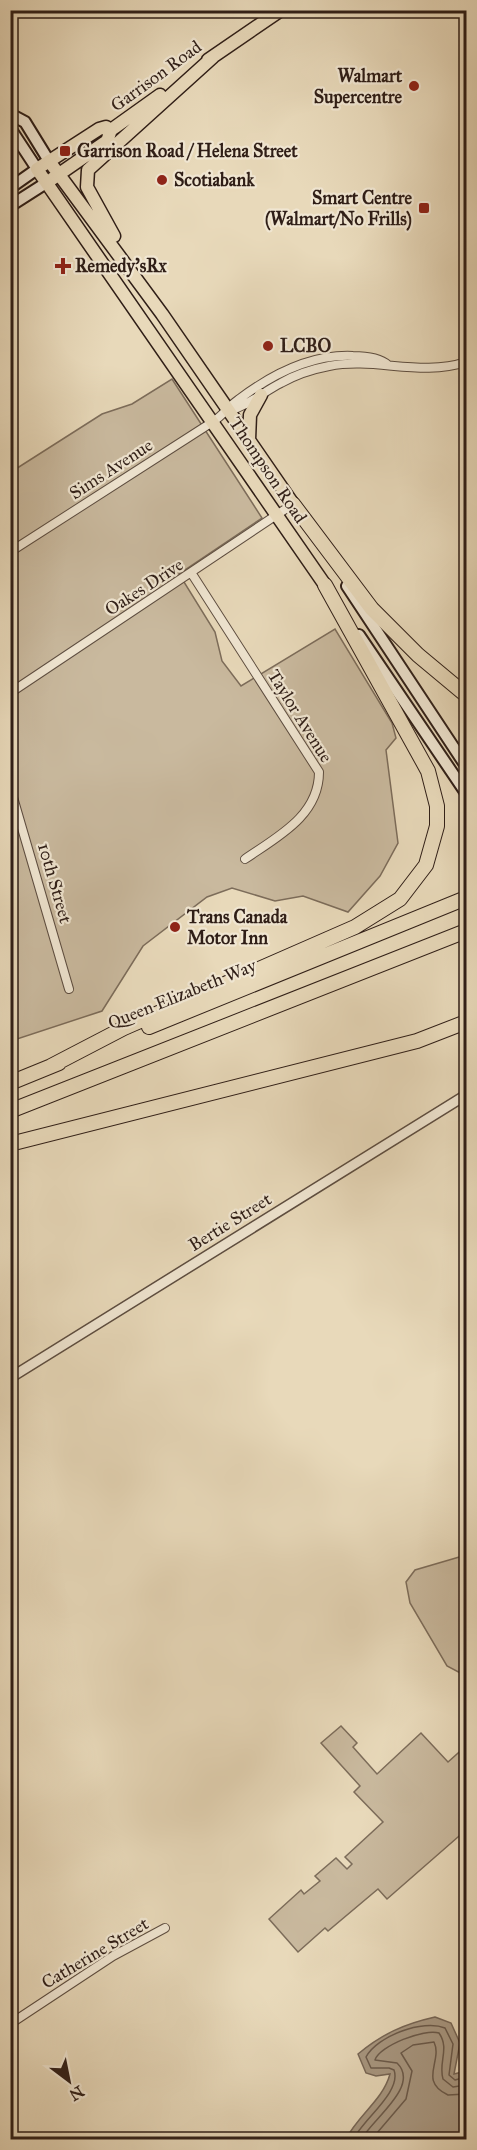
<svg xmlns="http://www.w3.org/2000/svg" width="477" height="2150" font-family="'IM FELL Great Primer',serif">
<rect width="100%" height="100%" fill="#e8d9ba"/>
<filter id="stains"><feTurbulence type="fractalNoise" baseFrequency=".00333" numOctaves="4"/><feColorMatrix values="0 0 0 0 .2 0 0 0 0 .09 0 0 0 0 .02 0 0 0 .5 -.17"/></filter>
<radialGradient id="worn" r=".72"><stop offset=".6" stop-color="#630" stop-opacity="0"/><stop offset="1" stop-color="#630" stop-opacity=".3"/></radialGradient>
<!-- green -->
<path fill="#c9b99e" stroke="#7c6c5a" stroke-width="1.5" d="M172 379 262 518 179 574 215 632 222 661 241 686 335 629 392 723 396 738 386 750 398 843 380 876 348 912 303 896 275 901 232 888 207 897 143 946 102 1011 11 1041V472L102 414 132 404Z
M466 1555V1676L447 1666 410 1603 406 1582 415 1570Z
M341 1726 357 1743 353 1747 377 1774 421 1733 448 1762 466 1746V1830L387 1899 378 1889 328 1931 325 1928 298 1952 269 1919 301 1890 304 1894 320 1881 315 1876 336 1858 347 1869 352 1864 345 1857 383 1822 354 1792 360 1786 321 1743Z"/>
<!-- water -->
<path fill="#a99983" stroke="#786858" stroke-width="1.5" d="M435 2017 451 2023 460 2043 454 2074 466 2071V2139H346C358 2115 383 2100 390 2074L376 2076 366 2073 358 2054C382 2034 404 2024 435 2017Z"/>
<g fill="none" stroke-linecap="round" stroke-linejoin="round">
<!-- shore -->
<path stroke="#6c5c4d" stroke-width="1.5" d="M353 2140C362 2120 402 2092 394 2070L389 2068H371L366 2057C377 2036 423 2019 445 2028L453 2044 449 2075 455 2080 466 2077
M361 2140C371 2120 421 2086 397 2063L375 2060C379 2046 425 2028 439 2033 450 2049 438 2062 443 2079L453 2087 466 2085
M371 2140 406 2099 412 2071 401 2053 413 2045 434 2042C443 2061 418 2081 448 2095L466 2094"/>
<!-- minor casing -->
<g stroke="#5d4d40" stroke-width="10">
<path id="minor" d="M228 411C248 406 263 392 281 383 295 375 313 369 329 366 375 357 421 377 466 362
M10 552 214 421C223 415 229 406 238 400 271 375 311 354 353 356 365 356 379 357 388 365
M192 574 319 772C319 816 277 837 245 859
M10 693 293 504
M10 787 69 989
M10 2024 113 1956 165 1928"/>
</g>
<!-- tertiary casing -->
<g stroke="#5d4d40" stroke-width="12">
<path id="tertiary" d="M10 1378 466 1095"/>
</g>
<!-- secondary casing -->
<g stroke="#2f1e17" stroke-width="14">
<path id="secondary" d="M10 114 25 122 49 161
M10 128 37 169 10 188
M10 206 46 183
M347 586 466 766
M359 635 466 793"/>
</g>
<!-- primary casing -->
<g stroke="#2f1e17" stroke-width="15">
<path id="primary" d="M208 60 281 10
M111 130 106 127 99 129 37 169 325 585
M49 161 162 314 293 504
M52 179 107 141 111 130 160 95
M114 236 87 187 88 170 213 57
M249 440 250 415 261 395"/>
</g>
<!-- motorway casing -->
<g stroke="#2f1e17" stroke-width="16">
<path id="motorway" d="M293 504 372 609 418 655 466 695
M149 1027 466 898
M51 1066 124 1028 355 927 400 899 426 865 437 826V806L428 771 325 585
M10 1083 59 1063
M10 1111 466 931
M10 1144 417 1041 466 1022"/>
</g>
<!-- minor -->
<use href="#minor" stroke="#f0e6d2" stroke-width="8"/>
<!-- tertiary -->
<use href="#tertiary" stroke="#f0e6d2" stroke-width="9"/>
<!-- secondary -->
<use href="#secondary" stroke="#f0e6d2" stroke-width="10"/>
<!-- primary -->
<use href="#primary" stroke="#e8d9ba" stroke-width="12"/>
<!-- motorway -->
<use href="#motorway" stroke="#e8d9ba" stroke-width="14"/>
</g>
<!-- markers -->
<g fill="#8f2418" stroke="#f0e6d2" stroke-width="2">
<circle cx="414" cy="86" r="6"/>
<rect x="59" y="145" width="12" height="12" rx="3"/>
<circle cx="162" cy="180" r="6"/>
<rect x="418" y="202" width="12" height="12" rx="3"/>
<path d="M60 257h6v6h6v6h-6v6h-6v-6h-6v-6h6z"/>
<circle cx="268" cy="346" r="6"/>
<circle cx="175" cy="927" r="6"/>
</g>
<g text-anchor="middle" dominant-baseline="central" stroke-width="4.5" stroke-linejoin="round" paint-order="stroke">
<!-- street labels -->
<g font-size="18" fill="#2f1e17" stroke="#f0e6d2">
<text transform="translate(156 76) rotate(-36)">Garrison Road</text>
<text transform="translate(111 469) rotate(-33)">Sims Avenue</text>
<text transform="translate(268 470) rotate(56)">Thompson Road</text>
<text transform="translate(144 587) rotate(-33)">Oakes Drive</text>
<text transform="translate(300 716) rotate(58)">Taylor Avenue</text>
<text transform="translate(55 883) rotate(74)">10th Street</text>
<text transform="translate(182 994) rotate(-22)">Queen Elizabeth Way</text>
<text transform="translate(230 1222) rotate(-32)">Bertie Street</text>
<text transform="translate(95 1953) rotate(-31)">Catherine Street</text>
</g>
<!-- poi labels -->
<g font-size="18" font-weight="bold" fill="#2f1e17" stroke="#f0e6d2" text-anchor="start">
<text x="402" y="76" text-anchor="end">Walmart<tspan x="402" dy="21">Supercentre</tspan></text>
<text x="77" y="151">Garrison Road / Helena Street</text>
<text x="174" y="180">Scotiabank</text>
<text x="412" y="198" text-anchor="end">Smart Centre<tspan x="412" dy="21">(Walmart/No Frills)</tspan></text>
<text x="75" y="266">Remedy'sRx</text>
<text x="280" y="346">LCBO</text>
<text x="187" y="917">Trans Canada<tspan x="187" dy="21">Motor Inn</tspan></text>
</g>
</g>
<!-- margin -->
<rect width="477" height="2150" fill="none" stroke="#e8d9ba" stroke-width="36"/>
<rect x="12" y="12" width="453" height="2126" fill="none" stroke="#2f1e17" stroke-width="3"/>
<rect x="18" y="18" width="441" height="2114" fill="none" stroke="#2f1e17" stroke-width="1.5"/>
<!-- north arrow -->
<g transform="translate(69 2081) rotate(148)" stroke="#f0e6d2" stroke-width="4.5" paint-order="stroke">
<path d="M0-4.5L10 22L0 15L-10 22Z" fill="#2f1e17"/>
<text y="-9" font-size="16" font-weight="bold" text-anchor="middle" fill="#2f1e17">N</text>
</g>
<rect width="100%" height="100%" filter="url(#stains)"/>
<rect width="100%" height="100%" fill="url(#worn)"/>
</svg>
